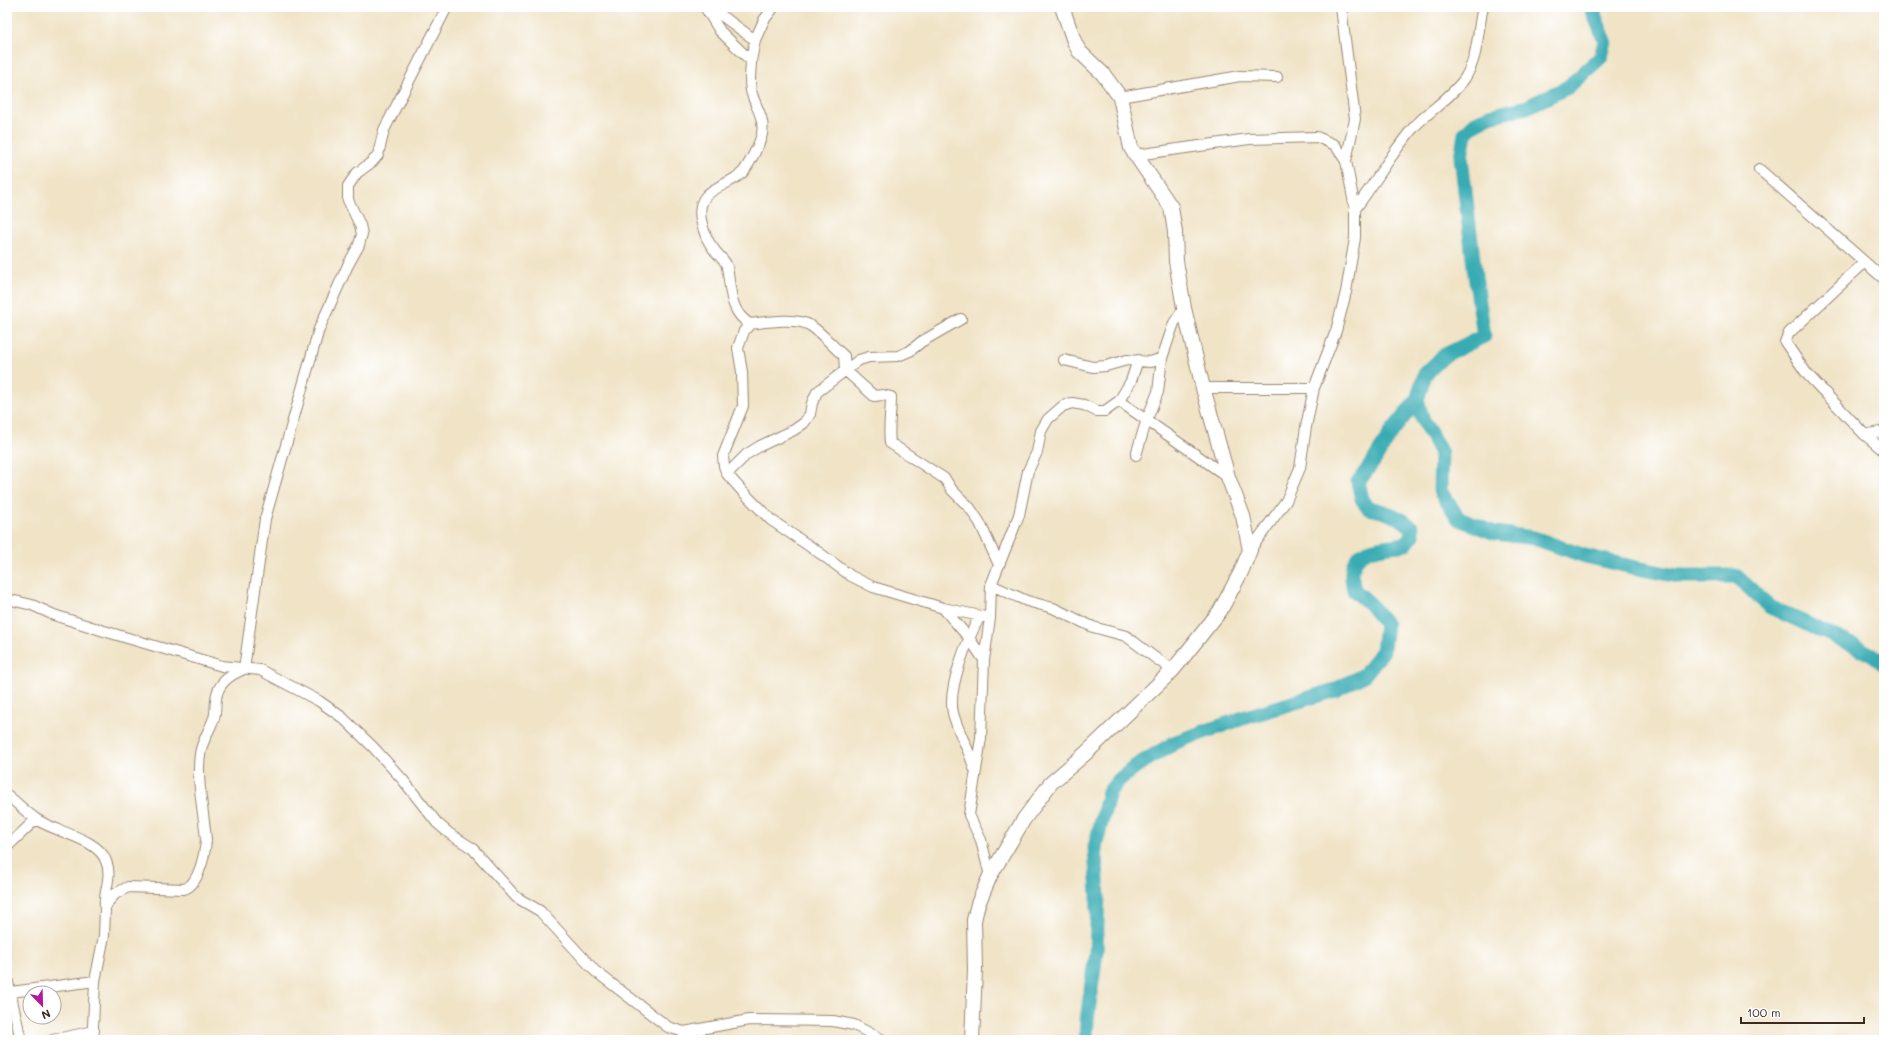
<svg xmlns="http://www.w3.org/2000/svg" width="1891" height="1047" font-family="Mali,sans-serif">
<rect width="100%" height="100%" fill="#fff"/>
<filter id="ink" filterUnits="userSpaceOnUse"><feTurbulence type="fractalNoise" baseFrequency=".025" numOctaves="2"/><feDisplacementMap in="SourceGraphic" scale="8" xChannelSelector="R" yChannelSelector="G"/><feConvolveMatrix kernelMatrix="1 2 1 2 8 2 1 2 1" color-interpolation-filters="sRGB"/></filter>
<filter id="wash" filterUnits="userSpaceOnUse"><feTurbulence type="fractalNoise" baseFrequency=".012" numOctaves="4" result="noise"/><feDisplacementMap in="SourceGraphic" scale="16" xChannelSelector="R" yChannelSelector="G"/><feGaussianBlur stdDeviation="0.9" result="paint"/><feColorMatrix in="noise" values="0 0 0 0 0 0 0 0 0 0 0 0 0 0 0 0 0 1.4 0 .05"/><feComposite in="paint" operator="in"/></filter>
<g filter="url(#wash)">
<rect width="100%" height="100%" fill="#f0e3c6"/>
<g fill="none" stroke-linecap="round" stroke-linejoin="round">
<!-- river -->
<path stroke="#39abb3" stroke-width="15" d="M1591 7 1605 41 1601 57 1568 87 1527 107 1490 116 1474 124 1465 134 1461 157 1475 275 1484 336 1445 355 1425 374 1417 400 1423 420 1441 453 1440 491 1459 519 1495 533 1534 538 1585 556 1632 567 1677 576H1736L1770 607 1853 645 1872 655 1884 664
M1086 1040 1087 1020 1096 952 1098 896 1095 847 1109 792 1119 780 1136 766 1176 742 1243 718 1335 690 1364 675 1383 651 1386 624 1370 604 1354 590C1353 584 1351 577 1352 571 1355 546 1387 547 1406 544L1412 536V528C1401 516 1384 511 1368 508L1362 499 1358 482 1373 462 1393 430 1417 400"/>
</g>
</g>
<g filter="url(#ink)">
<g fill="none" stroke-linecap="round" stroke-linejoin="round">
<!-- street casing -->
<g stroke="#968672" stroke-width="12">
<path id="street" d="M705 7 720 31 751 61C751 72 748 83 752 94 756 108 765 118 762 134 760 143 749 165 743 172 726 189 695 187 701 220 703 229 707 241 713 248 717 255 726 260 727 267 731 288 729 312 750 324L744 331 738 348 742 372 743 406 723 456 724 466 727 474 743 492 771 520 821 554 851 576 873 587 943 608 990 618
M710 7 755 40 751 61
M755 40 764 20 774 7
M1120 97 1240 76 1277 77
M1136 155 1249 139 1317 137 1335 145 1346 161
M1759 169 1884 279
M1355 209C1376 182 1392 152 1414 127 1430 110 1452 97 1465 78 1479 55 1477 32 1483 7
M1865 262 1789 333 1785 342 1807 374 1865 435 1884 451
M750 324C766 322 798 317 811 326 823 334 833 347 844 356L845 370 874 396 883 395 891 397C891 413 888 427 890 443L945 479 952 490 970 508 980 523 999 565
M1064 360 1093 367 1106 366 1127 360 1151 362 1162 358 1174 323 1184 308
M1203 388H1314
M1119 401 1228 477
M1865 435 1884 431
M1136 455 1147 419 1158 392 1162 358
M727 474 747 454 760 446 794 430 804 423 810 414 812 403 817 392 859 360 869 357 898 356 910 351 921 342 961 319
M1250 550 1286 501 1300 468 1306 427 1314 388 1336 331 1346 292 1355 238V209L1346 161 1355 119 1341 7
M991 585 1027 601 1053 608 1093 627 1126 636 1154 657 1173 670
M7 599 32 605 54 615 104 631 222 666 260 670 319 701 343 718 373 747 403 780 437 823 450 834 472 848 516 897 540 911 595 971 668 1027 684 1032 749 1020 833 1021 854 1025 883 1040
M943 608 969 638 984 660
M974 768C969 748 958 733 953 713 947 688 968 638 980 616
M7 795C17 803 26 812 36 819 54 832 98 838 106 861 113 877 103 891 105 907
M7 847 36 819
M990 876 981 840 969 815 981 738 984 660 990 618 991 585 1019 515 1028 471 1037 452 1041 431 1048 419 1063 406 1072 403 1084 405 1096 411H1105L1119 401 1131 381 1138 360
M7 978 21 1040
M11 992 95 981
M52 1040 94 1031
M94 1040 93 1027 95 981 104 936 105 909 108 902 115 894 128 887 184 889C199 885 205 853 206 840 204 812 195 776 201 749 204 738 210 729 214 718 216 712 215 706 216 700 217 683 230 675 244 669L265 519 319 329 348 265 359 245 362 234 360 225 348 200V186L357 173 372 162 378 155 384 130 447 7"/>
</g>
<!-- secondary casing -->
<g stroke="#968672" stroke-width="16">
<path id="secondary" d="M972 1040 975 970 974 920 978 904 990 876 1024 819 1051 783 1086 753 1173 670 1220 611 1241 572 1250 550 1243 516 1228 477 1203 388 1184 308 1176 261 1175 232 1171 207 1131 148 1120 97 1103 74 1079 51 1074 41 1062 7"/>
</g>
<!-- street -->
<use href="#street" stroke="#fff" stroke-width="10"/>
<!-- secondary -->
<use href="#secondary" stroke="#fff" stroke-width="14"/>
</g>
</g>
<!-- margin -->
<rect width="1891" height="1047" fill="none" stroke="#fff" stroke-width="24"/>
<!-- north arrow -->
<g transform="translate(42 1005) rotate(157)"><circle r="19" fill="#ffffff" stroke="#b1aaa5"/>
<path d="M0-3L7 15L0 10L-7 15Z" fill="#b5179e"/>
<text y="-6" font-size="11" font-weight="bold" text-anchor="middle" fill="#3b2a1e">N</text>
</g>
<!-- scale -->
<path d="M1741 1017v6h123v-6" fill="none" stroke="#3b2a1e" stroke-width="2"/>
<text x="1747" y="1017" font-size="12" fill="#3b2a1e" stroke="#ffffff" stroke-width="3" paint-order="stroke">100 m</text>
</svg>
